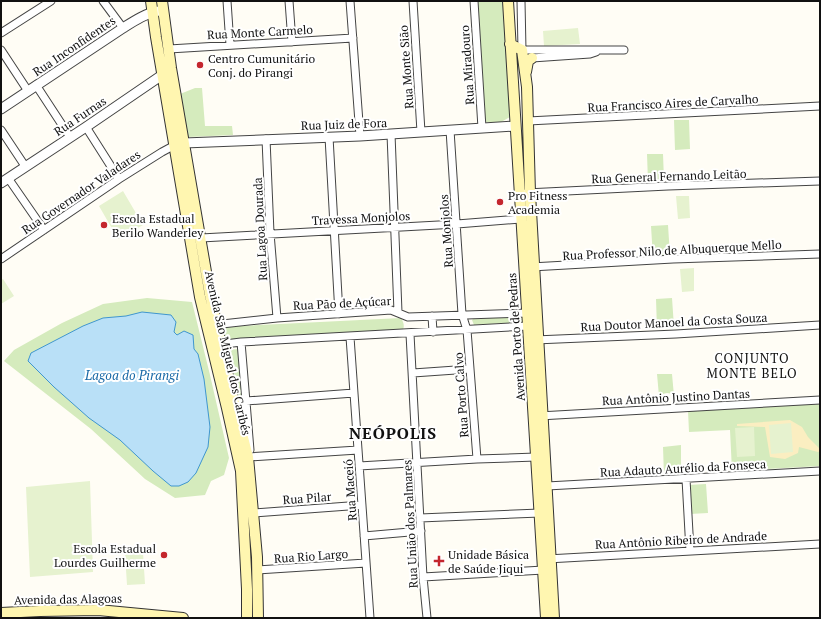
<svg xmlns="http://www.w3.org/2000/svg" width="821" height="619" font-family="'PT Serif',serif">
<rect width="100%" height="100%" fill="#fffdf5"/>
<!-- green -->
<path fill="#d5ebbd" d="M477 1H504L510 117 501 122H484Z
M195 88H202L205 126H232L233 135 188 137 180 94Z
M674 120H689L690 149 675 150Z
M647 154H663L664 180 648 182Z
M668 225 670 256 653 258 651 226Z
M147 298 192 302 210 375 229 458 224 475 211 481 205 495 175 498 145 479 91 429 4 361 14 350 62 323 103 304Z
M672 298 674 327 657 329 656 299Z
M522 315 523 318 522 322 474 325 472 320 475 317Z
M401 318C404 323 405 327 402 331L229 341 223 338 221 327Z
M239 349 244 398 238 399 227 350Z
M657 374H672L674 396C669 391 664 393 659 396Z
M820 404V466L732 471 730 430 689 432 688 411Z
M681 445V475L664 476 663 447Z
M706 484 708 513 690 514 688 485Z"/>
<!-- sand -->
<path fill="#fbeec1" d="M790 420 802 427 808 437 820 449V451L818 452 799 447 798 453 785 459 770 457 765 427 737 426V424Z"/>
<!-- pitch -->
<path fill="#e6f2cf" d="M578 28 580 44 544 46 543 31Z
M123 191 143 225 118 239 99 206Z
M676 196H689L690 218 678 219Z
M694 268V291L682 292 680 269Z
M3 279 14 296 1 304V280Z
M791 423 793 452 771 454 769 425Z
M754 427 755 456 737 457 735 428Z
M90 481 93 572 30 577 26 487Z
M143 553 145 584 127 585 125 554Z"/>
<!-- water -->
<path fill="#b9e0f7" stroke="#3f96cf" d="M142 312 171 315 176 322 174 332 177 335 184 331 193 335 194 349 198 354 204 379 210 427 208 447 196 473 188 482 179 486H171L153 471 120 440 89 418 54 387 28 361 31 353 83 326 103 318 126 316Z"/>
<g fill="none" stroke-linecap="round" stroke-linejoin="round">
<!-- minor casing -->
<g stroke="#444" stroke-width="9">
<path id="minor" d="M103 1 123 28
M227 1 230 45
M289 1 292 42
M350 1 360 136
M413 1 421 132
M474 1 482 128
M521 1 522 50H624
M1 33 51 1
M169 49 353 38
M1 50 28 91
M532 58 590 54 596 52
M36 85 70 137
M528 121 820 106
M86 127 119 179
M1 130 25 166
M450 130 462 314 467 330 477 459
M391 134 398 312
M329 137 339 314
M266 139 270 233 277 318
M8 178 44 230
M526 193 668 186 820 181
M201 238 457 224 521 219
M1 259 119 179 162 152 175 145
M531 267 673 259 820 254
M432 316 433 332
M213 325 277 318 391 310 408 317 527 313
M410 334 423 577 427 618
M350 337 370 618
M535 340 676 334 820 325
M241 342 250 450
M217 345 241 342 528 326
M413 373 470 369
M234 403 246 401 354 393
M539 416 820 400
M248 457 358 450
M359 466 477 459 536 457
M686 479 690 551
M547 486 820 471
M253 513 362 505
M420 518 540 513
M364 536 421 531
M547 559 820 544
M257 570 366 563
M423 577 544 570"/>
</g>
<!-- tertiary casing -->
<g stroke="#444" stroke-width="11">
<path id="tertiary" d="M1 109 123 28C134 21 146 13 159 11
M178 144 184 143 360 136 515 126
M1 183 86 127 168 71"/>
</g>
<!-- secondary casing -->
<g stroke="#333" stroke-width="12">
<path id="secondary" d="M151 1 156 37 200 297 227 408 241 471 247 589V618
M162 1 171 68 210 295 234 403 248 457 257 557 258 618
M508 1 546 618
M510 44 522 50 527 87 530 193 554 618
M526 72 528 61 532 58
M1 613 40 611 98 610 183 618"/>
</g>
<!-- minor -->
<use href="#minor" stroke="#fff" stroke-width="7"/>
<!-- tertiary -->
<use href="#tertiary" stroke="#fff" stroke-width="9"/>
<!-- secondary -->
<use href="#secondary" stroke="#fff6b0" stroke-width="10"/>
</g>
<!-- markers -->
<g fill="#c4262e" stroke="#fff" stroke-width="1.5">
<circle cx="200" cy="65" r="4"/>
<circle cx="500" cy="202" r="4"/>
<circle cx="104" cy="225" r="4"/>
<circle cx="164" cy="555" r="4"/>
<path d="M437 555h4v4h4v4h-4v4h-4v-4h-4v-4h4z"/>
</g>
<g text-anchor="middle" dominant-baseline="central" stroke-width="4" stroke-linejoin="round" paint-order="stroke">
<!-- street labels -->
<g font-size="12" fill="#111" stroke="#fff">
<text transform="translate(260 32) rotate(-3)">Rua Monte Carmelo</text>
<text transform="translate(74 46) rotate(-34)">Rua Inconfidentes</text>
<text transform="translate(467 65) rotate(-94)">Rua Miradouro</text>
<text transform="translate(406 67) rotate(-94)">Rua Monte Sião</text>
<text transform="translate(673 103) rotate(-3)">Rua Francisco Aires de Carvalho</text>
<text transform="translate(80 116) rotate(-34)">Rua Furnas</text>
<text transform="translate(344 124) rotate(-2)">Rua Juiz de Fora</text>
<text transform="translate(669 176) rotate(-2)">Rua General Fernando Leitão</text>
<text transform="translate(81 192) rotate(-34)">Rua Governador Valadares</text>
<text transform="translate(361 218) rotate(-3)">Travessa Monjolos</text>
<text transform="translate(260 229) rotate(-93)">Rua Lagoa Dourada</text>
<text transform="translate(446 231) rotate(-94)">Rua Monjolos</text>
<text transform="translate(672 250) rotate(-3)">Rua Professor Nilo de Albuquerque Mello</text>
<text transform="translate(342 303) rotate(-3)">Rua Pão de Açúcar</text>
<text transform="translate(674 322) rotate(-3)">Rua Doutor Manoel da Costa Souza</text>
<text transform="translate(516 337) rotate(-94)">Avenida Porto de Pedras</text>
<text transform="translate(228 353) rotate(77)">Avenida São Miguel dos Caribés</text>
<text transform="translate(461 395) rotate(-94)">Rua Porto Calvo</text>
<text transform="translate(676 397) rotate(-3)">Rua Antônio Justino Dantas</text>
<text transform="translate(683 468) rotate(-3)">Rua Adauto Aurélio da Fonseca</text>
<text transform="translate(350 490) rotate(-94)">Rua Maceió</text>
<text transform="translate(307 498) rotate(-4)">Rua Pilar</text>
<text transform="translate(410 524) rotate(-93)">Rua União dos Palmares</text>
<text transform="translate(681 540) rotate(-3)">Rua Antônio Ribeiro de Andrade</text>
<text transform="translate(311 556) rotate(-4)">Rua Rio Largo</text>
<text transform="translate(68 599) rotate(-1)">Avenida das Alagoas</text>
</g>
<!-- poi labels -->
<g font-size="12" fill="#111" stroke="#fff" text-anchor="start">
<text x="208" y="58">Centro Cumunitário<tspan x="208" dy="14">Conj. do Pirangi</tspan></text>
<text x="508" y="195">Pro Fitness<tspan x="508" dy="14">Academia</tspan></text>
<text x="112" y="218">Escola Estadual<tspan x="112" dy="14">Berilo Wanderley</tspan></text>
<text x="156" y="548" text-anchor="end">Escola Estadual<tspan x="156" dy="14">Lourdes Guilherme</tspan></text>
<text x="448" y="554">Unidade Básica<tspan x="448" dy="14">de Saúde Jiqui</tspan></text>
</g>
<!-- neighbourhood labels -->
<g font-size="13" letter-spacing="1" fill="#111" stroke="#fff">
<text x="752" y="358">CONJUNTO<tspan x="752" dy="15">MONTE BELO</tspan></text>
</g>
<!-- water labels -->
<g font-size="13" font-style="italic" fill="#1768a6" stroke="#fff">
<text x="132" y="375">Lagoa do Pirangi</text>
</g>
<!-- district labels -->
<g font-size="16" font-weight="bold" letter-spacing="1" fill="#111" stroke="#fff">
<text x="393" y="433">NEÓPOLIS</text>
</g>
</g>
<!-- border -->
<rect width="821" height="619" fill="none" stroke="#111111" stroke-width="4"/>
</svg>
